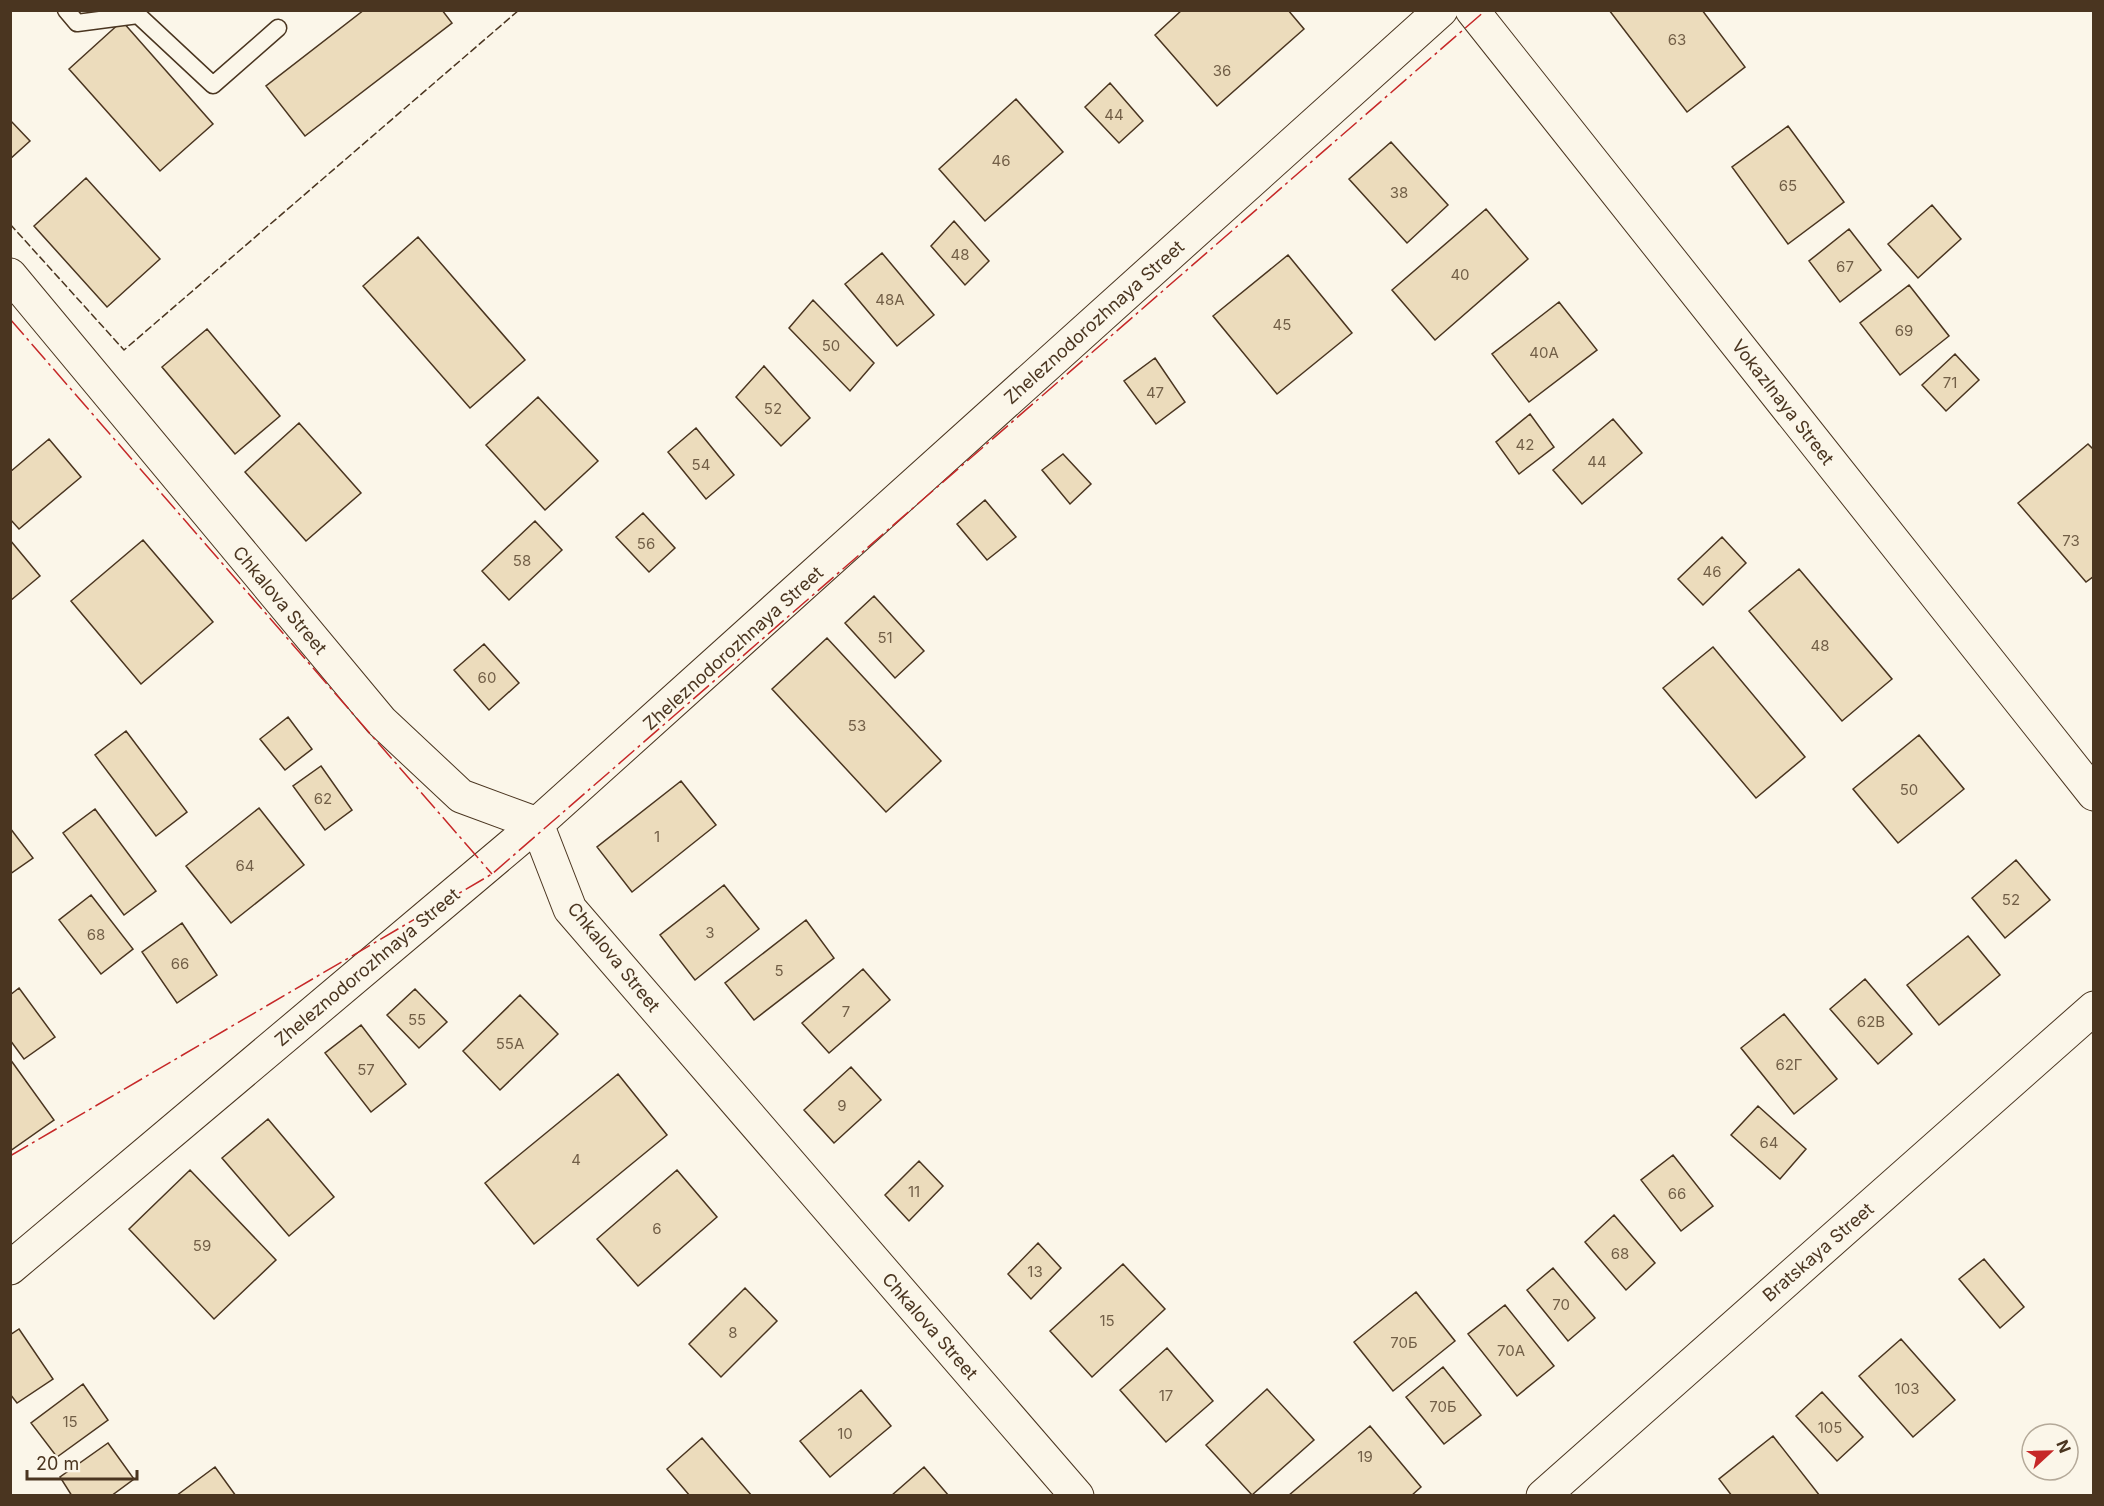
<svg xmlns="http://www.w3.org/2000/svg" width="2104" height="1506" font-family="Inter,sans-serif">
<rect width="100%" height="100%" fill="#fbf6e9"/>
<!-- building -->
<path fill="#ecdcbc" stroke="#4a3520" stroke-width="1.5" d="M364 10H442L452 23 305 136 266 86Z
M1182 10H1288L1304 29 1217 106 1155 35Z
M1609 10H1702L1745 67 1687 112Z
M122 21 213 124 160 171 69 69Z
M1110 83 1143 121 1119 143 1085 107Z
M1016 99 1063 152 985 221 939 169Z
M10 120 30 141 10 159Z
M1788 126 1844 202 1788 244 1732 167Z
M1391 142 1448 205 1407 243 1349 179Z
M86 178 160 259 107 307 34 226Z
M1932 205 1961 239 1918 278 1888 244Z
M1486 209 1528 259 1435 340 1392 290Z
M954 221 989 261 965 285 931 246Z
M1849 229 1881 270 1840 302 1809 261Z
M418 237 525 360 470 408 363 286Z
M882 253 934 315 897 346 845 284Z
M1288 255 1352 333 1277 394 1213 316Z
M1909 285 1949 336 1900 375 1860 323Z
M813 300 874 363 850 391 789 328Z
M1559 302 1597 350 1529 402 1492 354Z
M207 329 280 416 235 454 162 367Z
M1955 354 1979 380 1946 411 1922 385Z
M1155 358 1185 402 1156 424 1124 381Z
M764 366 810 418 781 446 736 397Z
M538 397 598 461 545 510 486 445Z
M1530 414 1554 447 1519 474 1496 442Z
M1613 419 1642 453 1582 504 1553 470Z
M299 423 361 493 306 541 245 472Z
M696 428 734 475 706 499 668 452Z
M49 439 81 477 19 529 10 519V472Z
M2088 444 2094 450V576L2086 582 2018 503Z
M1063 454 1091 484 1070 504 1042 470Z
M985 500 1016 537 987 560 957 524Z
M643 513 675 548 649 572 616 537Z
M535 521 562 550 509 600 482 571Z
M1722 537 1746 563 1703 605 1678 579Z
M10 540 40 576 10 601Z
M143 540 213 622 141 684 71 601Z
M1799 569 1892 679 1842 721 1749 611Z
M874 596 924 651 895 678 845 623Z
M827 638 941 761 886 812 772 689Z
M484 644 519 683 489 710 454 670Z
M1713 647 1805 757 1756 798 1663 688Z
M288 717 312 749 285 770 260 739Z
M126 731 187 812 156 836 95 755Z
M1919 735 1964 789 1898 843 1853 789Z
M321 766 352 810 325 830 293 786Z
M681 781 716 825 632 892 597 847Z
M259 808 304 865 231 923 186 866Z
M95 809 156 891 124 915 63 833Z
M10 828 33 858 10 874Z
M2016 860 2050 900 2005 938 1972 898Z
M724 885 759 929 695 980 660 935Z
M91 895 133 949 101 974 59 920Z
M806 920 834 958 754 1020 725 983Z
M182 923 217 975 177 1003 142 952Z
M1968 936 2000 975 1939 1025 1907 985Z
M863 969 890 1000 829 1053 802 1023Z
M1865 979 1912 1034 1878 1064 1830 1009Z
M19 988 55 1037 24 1059 10 1040V995Z
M415 989 447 1022 419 1048 387 1015Z
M520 995 558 1034 500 1090 463 1051Z
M1784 1014 1837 1079 1794 1114 1741 1048Z
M361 1025 406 1084 371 1112 325 1053Z
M10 1059 54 1120 10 1151Z
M851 1067 881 1100 834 1143 804 1110Z
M618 1074 667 1135 534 1244 485 1183Z
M1758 1106 1806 1149 1780 1179 1731 1135Z
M268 1119 334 1197 289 1236 222 1158Z
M1673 1155 1713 1206 1681 1231 1641 1180Z
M919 1161 943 1186 909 1221 885 1195Z
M190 1170 276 1260 214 1319 129 1229Z
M677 1170 717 1217 638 1286 597 1239Z
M1614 1215 1655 1263 1626 1290 1585 1242Z
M1038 1243 1061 1268 1031 1299 1008 1274Z
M1984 1259 2024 1307 2000 1328 1959 1279Z
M1123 1264 1165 1309 1092 1377 1050 1331Z
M1553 1268 1595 1318 1568 1341 1527 1290Z
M745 1288 777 1321 721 1377 689 1344Z
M1416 1292 1455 1341 1393 1391 1354 1342Z
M1505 1305 1554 1366 1517 1396 1468 1334Z
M19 1329 53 1379 17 1403 10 1394V1335Z
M1901 1339 1955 1400 1913 1437 1859 1376Z
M1167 1348 1213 1401 1166 1442 1120 1390Z
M1443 1367 1481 1415 1444 1444 1406 1397Z
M83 1384 108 1420 57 1457 31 1423Z
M1267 1389 1314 1440 1252 1495 1206 1445Z
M861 1390 891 1426 830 1477 800 1441Z
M1822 1392 1863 1437 1837 1461 1796 1416Z
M1370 1426 1421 1487 1411 1496H1288Z
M1773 1436 1820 1496H1732L1719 1479Z
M702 1438 752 1496H690L667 1469Z
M108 1443 134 1479 111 1496H72L60 1477Z
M215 1467 236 1496H176Z
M924 1467 949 1496H891Z"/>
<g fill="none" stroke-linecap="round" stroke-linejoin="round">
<!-- lane casing -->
<g stroke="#4a3520" stroke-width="19">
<path id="lane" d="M66 10 77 23 138 15 213 85 278 28"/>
</g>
<!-- street casing -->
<g stroke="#4a3520" stroke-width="35">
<path id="street" d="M1472 10 2094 794
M10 275 381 721 461 796 537 824 570 909 1077 1496
M10 1268 537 824 1441 10"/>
</g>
<!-- primary casing -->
<g stroke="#4a3520" stroke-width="35">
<path id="primary" d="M1543 1496 2094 1008"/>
</g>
<!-- lane -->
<use href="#lane" stroke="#fbf6e9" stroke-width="16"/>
<!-- street -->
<use href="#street" stroke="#fbf6e9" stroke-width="33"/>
<!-- primary -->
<use href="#primary" stroke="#fbf6e9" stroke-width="33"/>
<!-- fence -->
<path stroke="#4a3520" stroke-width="1.5" stroke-dasharray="8 3" stroke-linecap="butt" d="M10 224 124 350 519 10"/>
<!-- power -->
<path stroke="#c62828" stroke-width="1.5" stroke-dasharray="21 4.5 3 4.5" stroke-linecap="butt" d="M10 319 492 874
M10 1156 492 874 1486 10"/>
</g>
<g text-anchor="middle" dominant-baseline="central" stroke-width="4.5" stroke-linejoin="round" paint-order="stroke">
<!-- number labels -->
<g font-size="15" fill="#725f47">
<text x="1677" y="39">63</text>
<text x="1222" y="70">36</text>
<text x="1114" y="114">44</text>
<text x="1001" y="160">46</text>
<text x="1788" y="185">65</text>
<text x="1399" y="192">38</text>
<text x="960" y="254">48</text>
<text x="1845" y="266">67</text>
<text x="1460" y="274">40</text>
<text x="890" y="299">48А</text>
<text x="1282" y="324">45</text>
<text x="1904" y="330">69</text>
<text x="831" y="345">50</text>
<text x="1544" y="352">40А</text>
<text x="1950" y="382">71</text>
<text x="1155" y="392">47</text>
<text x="773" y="408">52</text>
<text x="1525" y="444">42</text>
<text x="1597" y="461">44</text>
<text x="701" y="464">54</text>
<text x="2071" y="540">73</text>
<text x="646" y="543">56</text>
<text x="522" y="560">58</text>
<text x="1712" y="571">46</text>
<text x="885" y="637">51</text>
<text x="1820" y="645">48</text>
<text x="487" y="677">60</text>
<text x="857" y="725">53</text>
<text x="1909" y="789">50</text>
<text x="323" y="798">62</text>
<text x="657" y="836">1</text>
<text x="245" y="865">64</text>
<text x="2011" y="899">52</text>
<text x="710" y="932">3</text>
<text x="96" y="934">68</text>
<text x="180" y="963">66</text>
<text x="779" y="970">5</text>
<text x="846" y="1011">7</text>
<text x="417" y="1019">55</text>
<text x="1871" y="1021">62В</text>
<text x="510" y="1043">55А</text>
<text x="1789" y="1064">62Г</text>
<text x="366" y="1069">57</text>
<text x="842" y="1105">9</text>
<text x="1769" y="1142">64</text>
<text x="576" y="1159">4</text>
<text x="914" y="1191">11</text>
<text x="1677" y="1193">66</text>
<text x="657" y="1228">6</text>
<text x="202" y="1245">59</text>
<text x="1620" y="1253">68</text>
<text x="1035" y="1271">13</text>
<text x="1561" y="1304">70</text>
<text x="1107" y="1320">15</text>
<text x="733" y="1332">8</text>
<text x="1404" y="1342">70Б</text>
<text x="1511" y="1350">70А</text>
<text x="1907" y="1388">103</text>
<text x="1166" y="1395">17</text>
<text x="1443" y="1406">70Б</text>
<text x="70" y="1421">15</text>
<text x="1830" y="1427">105</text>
<text x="845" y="1433">10</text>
<text x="1365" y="1456">19</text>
</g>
<!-- street labels -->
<g font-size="18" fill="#4a3520" stroke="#fbf6e9">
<text transform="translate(1094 322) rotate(-42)">Zheleznodorozhnaya Street</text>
<text transform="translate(1783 402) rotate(52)">Vokazlnaya Street</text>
<text transform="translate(280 600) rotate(50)">Chkalova Street</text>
<text transform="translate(733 648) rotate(-42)">Zheleznodorozhnaya Street</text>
<text transform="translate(614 957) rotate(51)">Chkalova Street</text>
<text transform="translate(367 967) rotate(-40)">Zheleznodorozhnaya Street</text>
<text transform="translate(1818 1252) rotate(-41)">Bratskaya Street</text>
<text transform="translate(930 1326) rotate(49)">Chkalova Street</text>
</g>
</g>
<!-- border -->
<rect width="2104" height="1506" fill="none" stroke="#4a3520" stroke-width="24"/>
<!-- north arrow -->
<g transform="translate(2050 1452) rotate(68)"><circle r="28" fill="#fbf6e9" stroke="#b4a999" stroke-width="1.5"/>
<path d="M0-4.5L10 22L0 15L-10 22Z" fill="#c62828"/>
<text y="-9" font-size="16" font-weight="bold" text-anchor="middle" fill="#4a3520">N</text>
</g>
<!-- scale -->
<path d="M27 1470v9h110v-9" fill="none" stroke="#4a3520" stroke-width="3"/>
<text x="36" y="1470" font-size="18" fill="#4a3520" stroke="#fbf6e9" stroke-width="4.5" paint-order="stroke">20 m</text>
</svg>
